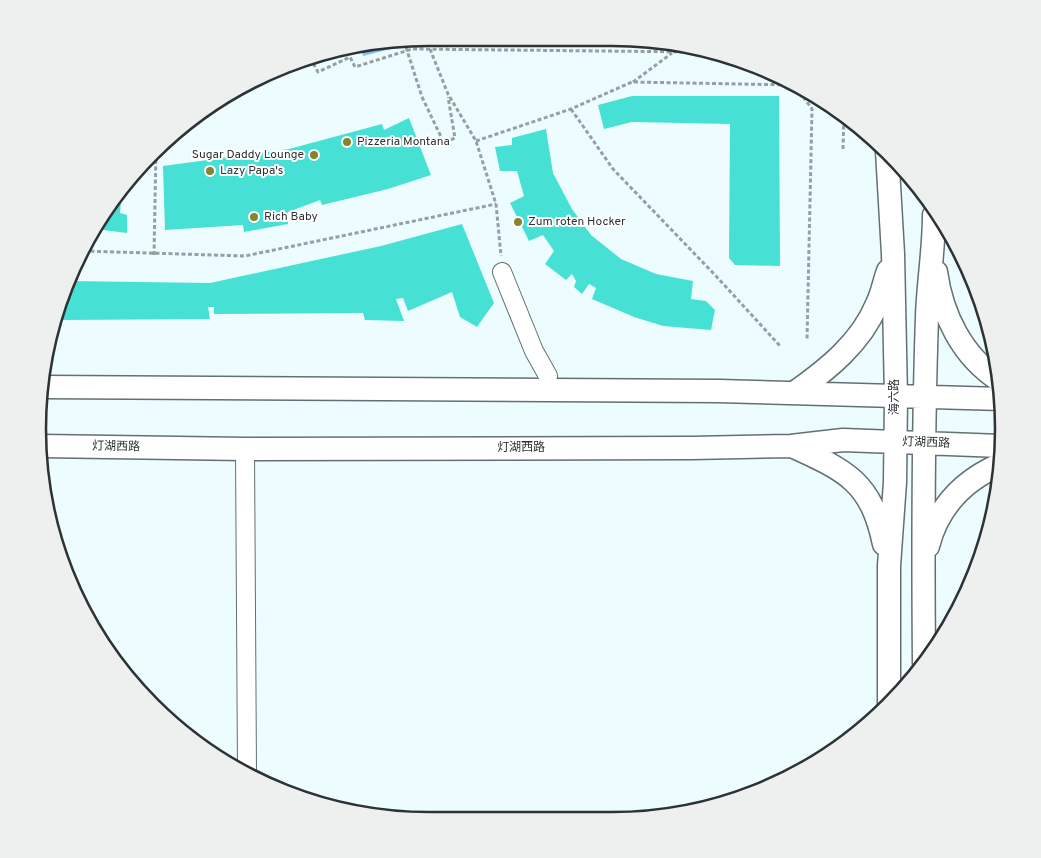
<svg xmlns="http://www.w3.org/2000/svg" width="1041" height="858" font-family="Overpass,'Noto Sans SC',sans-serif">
<rect width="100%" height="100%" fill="#edfcfe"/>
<!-- water -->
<path fill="#84c0f8" d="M429 38H638L661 44 414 43 363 56 361 46Z
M346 48 317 61 315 56 328 51Z"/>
<!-- building -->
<path fill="#47e0d5" d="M632 96H779L780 266 735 265 729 258 730 124 632 122 604 129 598 105Z
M409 118 431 175 388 189 322 205 320 200 288 212V224L244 232 243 225 165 230 163 166 289 149 382 124 384 130Z
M546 129 553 173 572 209 591 235 621 259 656 274 693 281 691 299 706 301 715 310 711 330 663 326 634 317 592 299 596 288 589 284 582 294 574 287 576 281 572 274 566 280 545 264 554 251 543 235 529 241 510 203 524 196 517 171H500L495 147 512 145V138Z
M122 189 120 213 127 215V233L95 229 103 212Z
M462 224 494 303 477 327 460 317 452 292 408 311 403 298 396 299 404 321 365 320 363 313 214 314V307H208L210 319 62 320V309H57L69 281 210 283 381 246Z"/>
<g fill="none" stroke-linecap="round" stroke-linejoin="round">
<!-- minor casing -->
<g stroke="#637072" stroke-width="20">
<path id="minor" d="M502 272 534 351 548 376
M245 449 247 774"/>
</g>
<!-- major casing -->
<g stroke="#637072" stroke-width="25">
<path id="major" d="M887 151 893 254 896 397 895 482 889 566V704
M936 272C942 315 962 356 999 380
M42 387 719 391 1002 399
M794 393C827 370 861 343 877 304 882 294 884 282 888 271
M41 446 245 449 692 448 791 446 843 440 1001 446
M792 446C847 471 871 482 884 544
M928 546C938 506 964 480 1001 464
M924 663C923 548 923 433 927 317 928 283 934 250 934 215"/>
</g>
<!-- path -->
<path stroke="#96a0a2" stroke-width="3" stroke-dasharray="4 2.5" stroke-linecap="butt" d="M430 49 448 94 476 141 496 204 501 256
M310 58 318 72 350 57 355 67 412 49 696 52
M633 82 672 53
M422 97 444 143 455 138 448 97
M571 109 613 169 716 276 781 347
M476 141 571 109 632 82 795 85 812 109 807 340
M843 149 844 115
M84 251 245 256 496 204
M154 255 156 149"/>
<!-- minor -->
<use href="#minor" stroke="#fff" stroke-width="18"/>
<!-- major -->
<use href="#major" stroke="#fff" stroke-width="22"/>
<!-- path-bridge -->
<path stroke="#96a0a2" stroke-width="3" stroke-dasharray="4 2.5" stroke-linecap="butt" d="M404 41 422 97"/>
</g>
<!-- markers -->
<g fill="#84852f" stroke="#fff" stroke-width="2">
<circle cx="347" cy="142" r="5"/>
<circle cx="314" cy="155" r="5"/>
<circle cx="210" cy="171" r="5"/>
<circle cx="254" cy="217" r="5"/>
<circle cx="518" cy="222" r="5"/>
</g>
<g text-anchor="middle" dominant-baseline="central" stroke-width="4" stroke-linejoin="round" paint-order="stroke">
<!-- poi labels -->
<g font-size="12" fill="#2d3334" stroke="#fff" text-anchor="start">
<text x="357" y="142">Pizzeria Montana</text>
<text x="304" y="155" text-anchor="end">Sugar Daddy Lounge</text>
<text x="220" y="171">Lazy Papa's</text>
<text x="264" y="217">Rich Baby</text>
<text x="528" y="222">Zum roten Hocker</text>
</g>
<!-- street labels -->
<g font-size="12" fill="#2d3334" stroke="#fff">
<text transform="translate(895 397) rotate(-90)">海六路</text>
<text transform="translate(926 443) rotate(2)">灯湖西路</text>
<text transform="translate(116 447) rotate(1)">灯湖西路</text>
<text x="521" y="448">灯湖西路</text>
</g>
</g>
<!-- crop -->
<path d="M0 0H1041V858H0ZM429 46H612A383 383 0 0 1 995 429V429A383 383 0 0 1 612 812H429A383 383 0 0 1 46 429V429A383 383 0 0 1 429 46Z" fill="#eeefef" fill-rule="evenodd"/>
<path fill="none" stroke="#2d3334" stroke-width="2.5" d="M429 46H612A383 383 0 0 1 995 429V429A383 383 0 0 1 612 812H429A383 383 0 0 1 46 429V429A383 383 0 0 1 429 46Z"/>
</svg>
